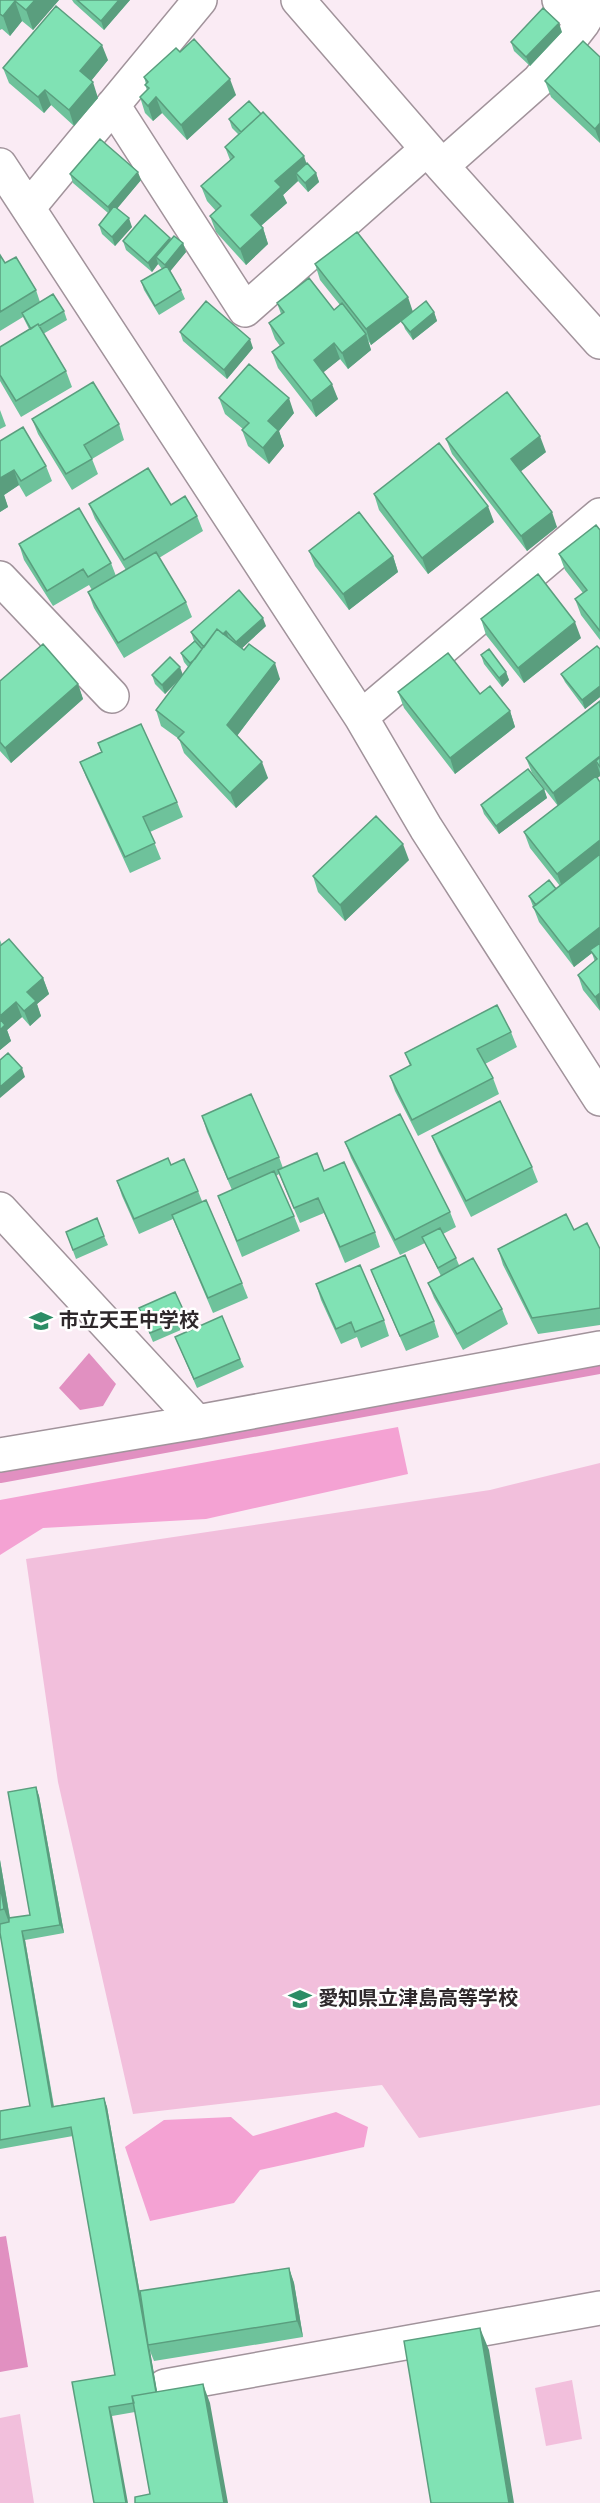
<svg xmlns="http://www.w3.org/2000/svg" width="600" height="2503" font-family="'Varela Round','Noto Sans JP',sans-serif">
<rect width="100%" height="100%" fill="#faebf4"/>
<!-- green -->
<path fill="#f2bfdc" d="M600 1463V2105L419 2138 382 2085 133 2114 58 1782 26 1559 490 1490Z
M572 2380 582 2439 546 2446 535 2388Z
M20 2414 34 2503H0V2418Z"/>
<!-- forest -->
<path fill="#f4a2d3" d="M398 1427 408 1474 206 1519 43 1528 0 1555V1500Z
M336 2112 368 2127 364 2147 260 2170 234 2203 150 2221 125 2147 164 2120 231 2117 253 2136Z"/>
<!-- water -->
<path fill="#e190c1" d="M89 1353 116 1384 103 1406 80 1410 59 1388Z
M6 2236 28 2367 0 2372V2237Z"/>
<g fill="none" stroke-linecap="round" stroke-linejoin="round">
<!-- stream -->
<path stroke="#e190c1" stroke-width="14" d="M0 1476 600 1367"/>
<!-- minor casing -->
<g stroke="#a1939b" stroke-width="36">
<path id="minor" d="M298 0 442 166 600 342
M559 0 583 23
M113 105 245 310 427 149
M0 165 361 717 426 828 600 1099
M442 166 539 80 583 23 596 0
M29 207 200 0
M0 578 112 696
M361 717 600 515
M0 1209 197 1422 600 1348
M0 1455 197 1422
M165 2386 600 2308"/>
</g>
<!-- minor -->
<use href="#minor" stroke="#fff" stroke-width="33"/>
</g>
<!-- wall -->
<path fill="#6ec29b" d="M0 0H59L33 30 22 21 10 36 2 29 0 30Z
M72 0H130L104 30 74 3Z
M562 32 530 66 514 51 511 42Z
M180 52 236 95 187 140 162 113 153 121 145 113 140 97 147 90 145 85 146 84 144 77Z
M600 57V143L551 97 545 81Z
M108 60 91 81 98 98 74 126 51 105 44 113 9 83 3 68Z
M229 119 306 164 316 173 319 182 308 192 298 181 283 195 287 203 261 226 263 228 268 244 246 265 216 232 210 216 216 211 207 201 201 186 230 160 225 147 239 135 232 128Z
M70 174 141 180 117 208 132 227 115 246 102 234 99 225 108 213 73 183Z
M171 240 183 243 186 252 170 271 181 290 185 299 159 315 144 290 141 281 162 269 158 264 152 272 126 250 123 241Z
M0 255 5 263 36 290 40 302 64 311 67 320 43 334 66 371 72 387 21 417 0 381V347L29 329 23 317 0 331Z
M315 264 413 311 434 312 437 321 413 340 405 329 402 321 371 345 368 340 371 350 348 369 340 359 323 372 338 399 316 417 278 368 272 352 280 346 275 339 269 323 281 314 277 303 334 310 340 305 320 280Z
M180 332 253 348 227 379 183 341Z
M219 398 294 413 279 431 284 446 269 464 248 446 242 430 243 429 225 414Z
M0 410 6 426 0 429Z
M32 419 119 424 124 440 92 459 98 474 72 490 38 434Z
M446 439 546 452 520 472 557 527 527 551 452 454Z
M0 441 46 466 52 481 26 497 19 485 4 495 8 507 0 512Z
M374 494 494 522 428 574 379 510Z
M89 504 171 505 197 516 203 531 159 558 186 602 192 617 124 658 94 608 88 592 92 590 89 585 53 606 24 560 19 544 111 563 116 576 126 570 95 519Z
M600 530V640L581 615 575 599 583 593 565 570 559 554Z
M309 551 393 556 398 572 349 610 315 566Z
M481 619 581 638 524 683 486 635Z
M266 626 242 648 280 679 237 736 268 778 236 808 184 753 179 739 161 726 156 710 180 679 165 694 155 684 152 675H183L188 667 184 662 181 653 194 641 191 632Z
M600 649V697L585 709 565 682 561 674Z
M481 655 506 672 509 680 502 687 484 664Z
M0 681 78 684 83 699 11 763 0 751Z
M398 692 480 694 510 711 515 727 455 774 404 708Z
M600 701V776L597 778 600 782V1011L583 990 578 975 595 962 592 953 574 967 539 922 529 896 556 889 560 886 530 848 524 832 558 806 532 773 526 758Z
M98 743 177 802 183 817 150 832 161 859 130 873 86 777 80 762 101 752Z
M544 789 547 798 499 834 484 814 481 805Z
M409 860 345 921 318 892 313 876Z
M0 940 2 945 43 978 49 994 37 1004 41 1016 30 1026 22 1017 7 1030 11 1041 0 1050Z
M511 1032 517 1047 485 1064 493 1078 499 1094 418 1136 395 1091 390 1076 410 1066 405 1053Z
M202 1116 279 1157 283 1168 324 1171 375 1232 380 1247 345 1263 324 1213 300 1223 279 1174 276 1176 294 1216 300 1231 242 1257 218 1196 232 1190 207 1132Z
M432 1136 532 1167 538 1182 471 1217 438 1151Z
M345 1142 450 1212 456 1227 443 1234 456 1258 459 1265 502 1309 508 1324 463 1350 434 1298 428 1283 441 1276 425 1243 400 1255 351 1158Z
M171 1165 198 1191 202 1201 242 1283 248 1298 213 1313 173 1219 139 1234 122 1196 117 1181Z
M574 1230 600 1249V1325L538 1334 503 1265 498 1249Z
M66 1232 104 1236 108 1245 76 1259Z
M371 1270 434 1321 439 1337 406 1351 377 1285Z
M316 1284 384 1320 389 1336 361 1348 357 1337 341 1344 321 1300Z
M139 1308 187 1318 190 1326 153 1342Z
M175 1337 240 1359 244 1367 197 1388Z
M36 1787 39 1796 64 1933 25 1940 54 2106 104 2098 107 2107 141 2299 289 2268 294 2283 303 2337 154 2361 150 2351 157 2392 210 2403 150 2494 135 2412 112 2416 72 2382 115 2375 73 2136 0 2149V2111L30 2106 0 1933V1860L10 1918 30 1915Z"/>
<!-- shaded-wall -->
<path fill="#5a9e7e" d="M35 0H59L33 30 26 10Z
M119 0H130L104 30 101 21Z
M15 1 22 21 10 36 3 16Z
M559 23 562 32 530 66 526 57Z
M102 45 108 60 86 87 80 71Z
M230 79 236 95 187 140 181 125Z
M93 82 98 98 74 126 69 110Z
M45 90 51 105 44 113 38 97Z
M156 97 162 113 153 121 148 106Z
M600 123V142L595 129Z
M304 156 309 171 296 173 298 181 283 195 287 203 256 230 251 215 275 181Z
M138 172 141 180 111 216 108 207Z
M316 173 319 182 308 192 305 183Z
M129 218 132 227 115 246 112 237Z
M263 228 268 244 246 265 240 249Z
M170 238 173 247 156 257 158 264 152 272 148 263Z
M183 243 186 252 168 274 165 265Z
M408 297 413 312 371 345 366 329Z
M434 312 437 321 413 340 410 332Z
M366 334 371 350 348 369 342 353Z
M250 339 253 348 227 379 224 370Z
M334 343 340 359 319 376 314 360Z
M332 384 338 399 316 417 311 401Z
M289 398 294 413 279 431 284 446 269 464 263 448 268 421Z
M540 436 546 452 516 475 511 459Z
M14 470 19 485 4 495 8 507 0 512V478Z
M488 506 494 522 428 574 422 558Z
M552 512 557 527 527 551 521 536Z
M393 556 398 572 349 610 343 594Z
M263 618 266 626 239 651 236 642Z
M575 622 581 638 524 683 518 668Z
M226 631 229 639 205 649Z
M275 663 280 679 233 741 227 725Z
M180 667 183 675 165 694 162 685Z
M506 672 509 680 502 687 499 678Z
M78 684 83 699 11 763 5 748Z
M600 686V697L585 709 582 700Z
M510 711 515 727 455 774 450 758Z
M600 756V767L596 761 600 773V776L559 808 553 793Z
M262 762 268 778 236 808 230 793Z
M544 789 547 798 499 834 496 826Z
M600 840V860L563 889 557 874Z
M403 844 409 860 345 921 340 905Z
M600 927V947L590 950 592 953 574 967 568 952Z
M43 978 49 994 37 1004 41 1016 30 1026 24 1011 27 992Z
M600 993V1010L595 997Z
M16 1002 22 1017 7 1030 11 1041 0 1050V1016Z
M22 1068 25 1077 0 1098V1087Z
M36 1787 39 1796 64 1933 60 1925Z
M0 1860 12 1931 4 1909 0 1884Z
M22 1931 25 1940 55 2115 52 2107Z
M104 2098 107 2107 149 2345H148L150 2351 160 2408 157 2399Z
M289 2268 294 2283 303 2337 297 2321Z
M480 2328 489 2350 514 2503H509Z
M203 2384 210 2403 228 2503H224Z
M109 2407 112 2416 128 2503H126Z"/>
<!-- building -->
<path fill="#80e2b4" stroke="#5a9e7e" stroke-width="1.5" d="M0 0H35L26 10 15 1 3 16 0 14Z
M77 0H119L101 21Z
M56 6 102 45 80 71 93 82 69 110 45 90 38 97 3 68Z
M543 8 559 23 526 57 511 42Z
M194 39 230 79 181 125 156 97 148 106 140 97 149 88 145 85 148 82 144 77 176 48 180 52Z
M583 41 600 57V123L595 129 545 81Z
M249 101 261 114 241 132 229 119Z
M263 112 304 156 275 181 281 187 251 215 263 228 240 249 210 216 221 206 201 186 234 157 225 147Z
M100 139 138 172 108 207 70 174Z
M307 163 316 173 305 183 296 173Z
M114 206 129 218 112 237 99 225Z
M145 215 170 238 148 263 123 241Z
M357 232 408 297 366 329 315 264Z
M174 236 183 243 165 265 156 257Z
M0 255 5 263 16 257 36 290 0 312Z
M167 266 181 290 155 306 141 281Z
M309 278 334 310 342 303 366 334 342 353 334 343 314 360 332 384 311 401 272 352 284 343 269 323 284 312 277 303Z
M53 294 64 311 39 326 38 324 31 329 22 313Z
M206 301 250 339 224 370 180 332Z
M426 301 434 312 410 332 401 321Z
M38 324 66 371 16 401 0 375V347Z
M249 364 289 398 268 421 278 430 263 448 242 430 249 423 219 398Z
M93 382 119 424 84 445 92 459 66 474 32 419Z
M507 392 540 436 511 459 552 512 521 536 446 439Z
M23 427 46 466 21 481 14 470 0 478V441Z
M439 443 488 506 422 558 374 494Z
M148 468 171 505 185 496 197 516 124 560 89 504Z
M79 508 111 563 88 577 83 569 47 591 19 544Z
M359 512 393 556 343 594 309 551Z
M596 525 600 530V631L575 599 587 590 559 554Z
M156 552 186 602 118 643 88 592Z
M538 574 575 622 518 668 481 619Z
M239 590 263 618 236 642 226 631 223 634 217 629 204 647 191 632Z
M217 629 244 650 249 644 275 663 227 725 262 762 230 793 178 738 184 732 156 710Z
M195 641 202 649 195 659 190 663 181 653Z
M43 644 78 684 5 748 0 742V681Z
M597 646 600 649V686L582 700 561 674Z
M489 649 506 672 499 678 481 655Z
M448 653 480 694 490 686 510 711 450 758 398 692Z
M170 657 180 667 162 685 152 675Z
M600 701V756L553 793 526 758Z
M141 724 177 802 143 817 155 843 125 857 80 762 102 752 98 743Z
M600 757V767L596 761Z
M528 769 544 789 496 826 481 805Z
M596 776 600 782V840L557 874 524 832Z
M376 816 403 844 340 905 313 876Z
M600 854V927L568 952 533 907Z
M549 880 556 889 536 905 529 896Z
M9 939 43 978 27 992 36 1001 24 1011 16 1002 0 1016V946Z
M600 943V993L595 997 578 975 597 959 590 950Z
M497 1005 511 1032 477 1049 493 1078 412 1120 390 1076 411 1065 405 1053Z
M0 1019 5 1025 0 1030Z
M8 1053 22 1068 0 1087V1060Z
M251 1094 279 1157 228 1179 202 1116Z
M500 1101 532 1167 466 1201 432 1136Z
M400 1114 450 1212 395 1240 345 1142Z
M317 1153 324 1171 344 1162 375 1232 340 1247 318 1198 294 1208 278 1170Z
M168 1158 171 1165 184 1159 198 1191 134 1219 117 1181Z
M274 1171 294 1216 237 1241 218 1196Z
M206 1200 242 1283 208 1298 172 1215Z
M566 1214 574 1230 587 1223 600 1249V1308L532 1318 498 1249Z
M97 1218 104 1236 73 1250 66 1232Z
M440 1228 456 1258 438 1268 422 1237Z
M405 1255 434 1321 400 1336 371 1270Z
M473 1258 502 1309 457 1334 428 1283Z
M360 1265 384 1320 355 1332 351 1322 336 1329 316 1284Z
M175 1292 187 1318 150 1333 139 1308Z
M222 1316 240 1359 194 1379 175 1337Z
M36 1787 60 1925 22 1931 52 2107 104 2098 156 2392 132 2396 134 2403 109 2407 126 2503H94L72 2382 115 2375 71 2127 0 2140V2111L30 2106 0 1933V1924L9 1922V1918L30 1915 8 1792Z
M0 1884 4 1909 0 1910Z
M289 2268 297 2321 148 2345 140 2291Z
M480 2328 509 2503H431L404 2341Z
M203 2384 224 2503H135V2497L150 2494 132 2396Z"/>
<!-- icons -->
<defs>
<g id="school-bare" transform="scale(1.8)"><path d="M0-5L7-2L0 1L-7-2ZM-4 1L0 2.5L4 1V4Q0 6-4 4Z" fill="#2c8d66" stroke="#fff" stroke-width="2.5" paint-order="stroke"/></g>
</defs>
<g fill-rule="evenodd">
<use href="#school-bare" x="41" y="1321"/>
<use href="#school-bare" x="300" y="1999"/>
</g>
<g text-anchor="middle" dominant-baseline="central" stroke-width="5" stroke-linejoin="round" paint-order="stroke">
<!-- poi labels -->
<g font-size="20" font-weight="bold" fill="#2e282b" stroke="#fff" text-anchor="start">
<text x="59" y="1321">市立天王中学校</text>
<text x="318" y="1999">愛知県立津島高等学校</text>
</g>
</g>
</svg>
